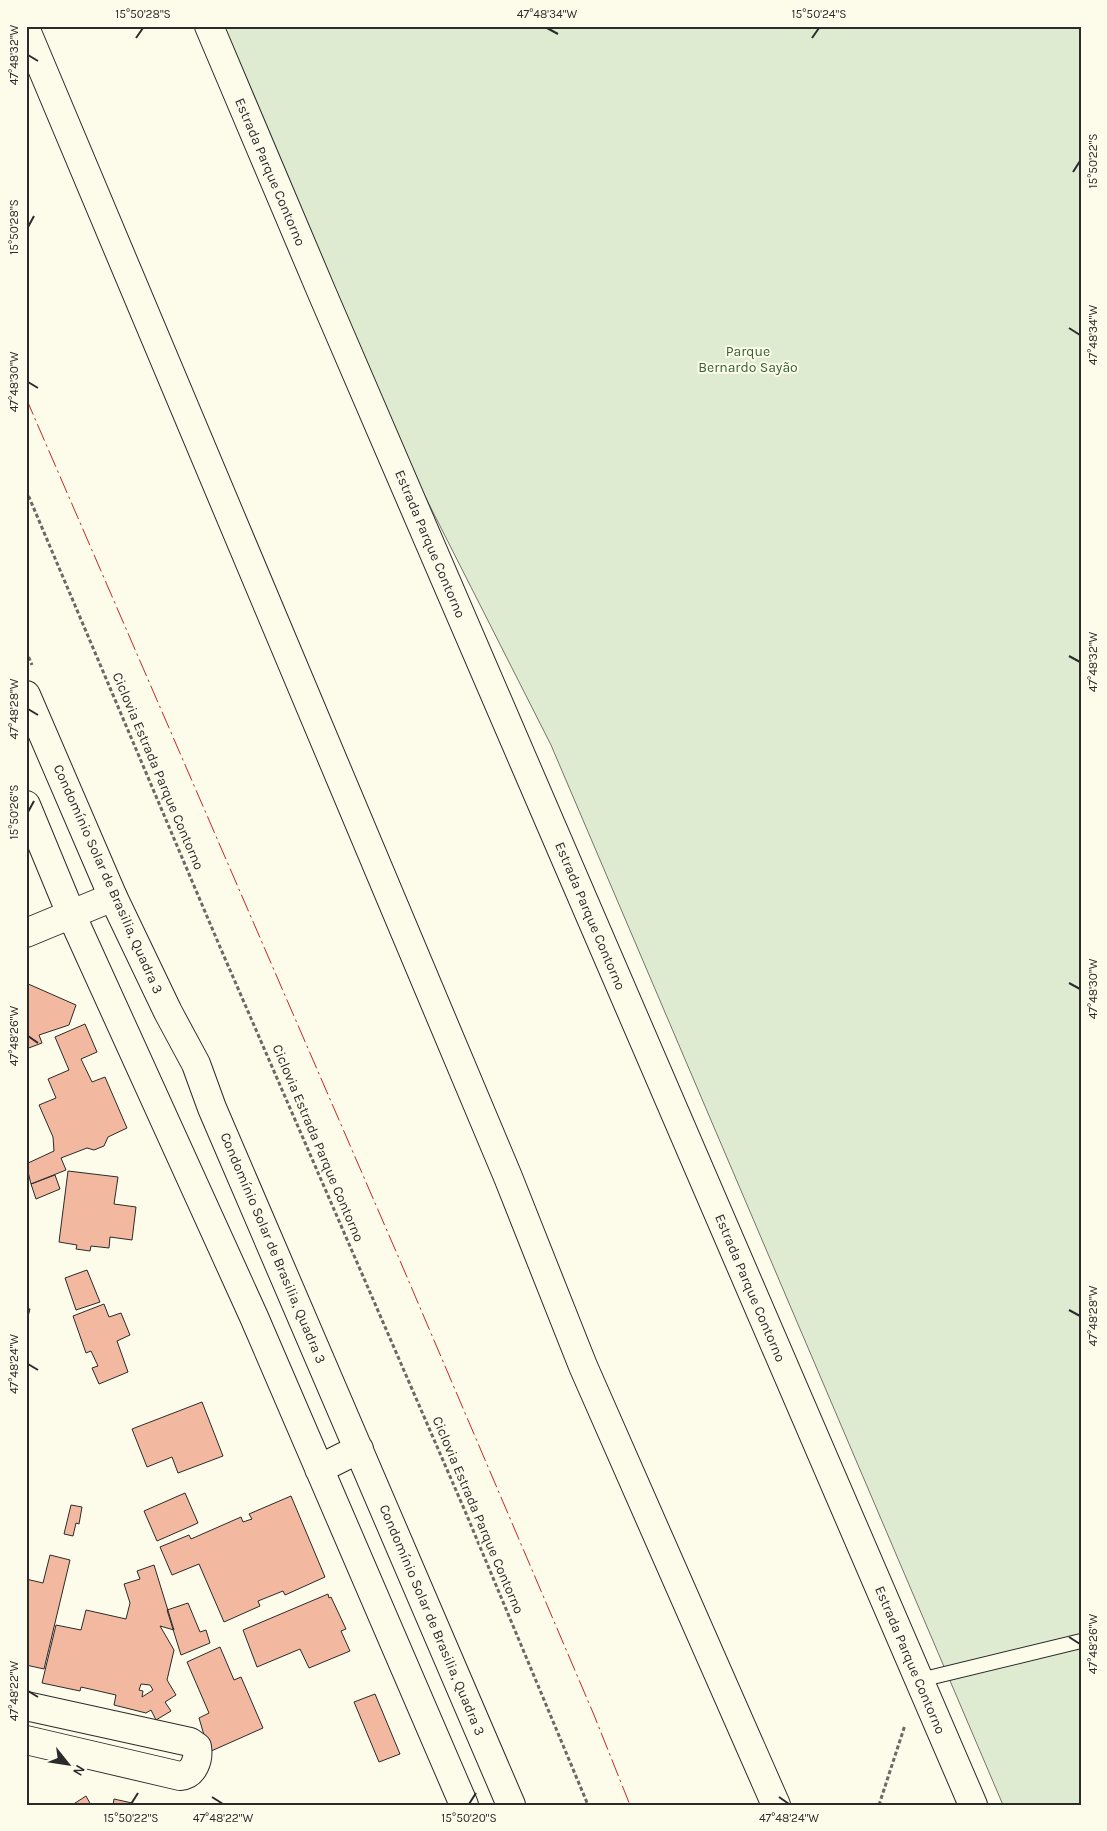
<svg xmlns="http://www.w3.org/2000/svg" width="1107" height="1831" font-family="Karla,sans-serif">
<rect width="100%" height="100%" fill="#fdfbea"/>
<!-- green -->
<path fill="#deebd1" stroke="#74746e" d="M211 26H1081V1805H1003L551 745 322 293Z"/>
<!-- building -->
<path fill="#f2b8a0" stroke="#2b2b2b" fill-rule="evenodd" d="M26 983 76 1005 69 1025 39 1035 42 1043 26 1049Z
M85 1024 97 1052 81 1059 92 1082 105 1077 127 1128 108 1137 104 1146 94 1150 87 1148 61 1158 66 1170 31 1184 26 1164 54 1151 53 1137 39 1105 56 1098 48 1079 69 1070 55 1037Z
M68 1171 118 1177 114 1204 136 1207 132 1240 110 1237 109 1248 91 1246 90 1251 76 1249 77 1245 59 1242Z
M55 1175 60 1189 36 1199 31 1184Z
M87 1270 100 1302 76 1310 65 1278Z
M104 1304 109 1317 121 1313 130 1335 117 1341 128 1372 99 1384 92 1368 98 1366 91 1351 86 1353 73 1316Z
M26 1308 30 1309 26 1324Z
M202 1402 223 1456 178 1473 172 1457 147 1467 132 1429Z
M185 1493 198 1523 157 1541 144 1511Z
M291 1496 325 1577 285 1595 283 1591 258 1601 260 1606 224 1622 199 1564 172 1575 160 1547 189 1535 191 1539 241 1517 243 1522 252 1519 249 1514Z
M71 1505 82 1507 79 1524 76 1523 73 1536 64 1534Z
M50 1555 70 1560 44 1669 26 1665V1579L43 1583Z
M154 1565 174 1630 160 1626 174 1650 167 1680 176 1695 165 1702 171 1711 156 1720 151 1710 146 1713 114 1705 116 1695 81 1687 80 1691 42 1683 56 1625 81 1630 86 1610 126 1619 130 1603 124 1584 140 1579 137 1571ZM141 1684 150 1685 153 1690 142 1697 143 1691 139 1690Z
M328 1594 329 1598 331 1597 346 1629 341 1631 350 1651 309 1668 300 1649 257 1667 243 1630Z
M188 1603 200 1632 206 1630 210 1643 181 1655 167 1610Z
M220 1647 234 1680 241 1677 263 1728 209 1752 199 1718 209 1713 187 1662Z
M375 1694 400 1754 379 1762 354 1702Z
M86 1796 91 1805H72Z
M114 1799 141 1805H113Z"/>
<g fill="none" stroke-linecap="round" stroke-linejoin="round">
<!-- lane casing -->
<g stroke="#2b2b2b" stroke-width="16">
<path id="lane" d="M920 1680 1081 1641"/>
</g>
<!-- street casing -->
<g stroke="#2b2b2b" stroke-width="30">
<path id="street" d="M26 933 113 897"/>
</g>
<!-- secondary casing -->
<g stroke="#2b2b2b" stroke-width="30">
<path id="secondary" d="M26 695 113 897 168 1012 196 1064 212 1108 511 1805
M26 805 71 914 254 1317 464 1805
M319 1469 359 1449
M26 1706 190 1742 197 1747C199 1759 194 1775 180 1776L26 1740"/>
</g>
<!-- primary casing -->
<g stroke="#2b2b2b" stroke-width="30">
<path id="primary" d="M209 26 322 293 973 1805
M26 30 508 1177 583 1366 776 1805"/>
</g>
<!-- path -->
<path stroke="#6a6964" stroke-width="3" stroke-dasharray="4 2.5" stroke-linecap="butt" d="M26 490 220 947 465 1511 588 1805
M26 651 32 665
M879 1805 905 1725"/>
<!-- lane -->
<use href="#lane" stroke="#fdfbea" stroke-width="14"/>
<!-- street -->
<use href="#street" stroke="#fdfbea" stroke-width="28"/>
<!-- secondary -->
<use href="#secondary" stroke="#fdfbea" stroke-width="28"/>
<!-- primary -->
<use href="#primary" stroke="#fdfbea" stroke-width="28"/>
<!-- power -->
<path stroke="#c62828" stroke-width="1" stroke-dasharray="18 4 2.5 4" stroke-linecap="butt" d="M26 398 398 1256 594 1715 630 1805"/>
</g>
<!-- ticks -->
<path fill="none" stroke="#2b2b2b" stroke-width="2" d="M547 28 558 34M136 38 143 28M812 38 819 28M28 55 38 61M1073 172 1080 161M28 227 34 216M1069 328 1080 335M28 382 38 388M1069 656 1080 662M28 709 38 715M28 812 34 801M1069 983 1080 989M28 1036 38 1043M1069 1310 1080 1316M28 1364 38 1370M1069 1637 1080 1644M28 1691 38 1697M212 1797 223 1804M779 1797 789 1804M131 1804 138 1793M469 1804 476 1793"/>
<g text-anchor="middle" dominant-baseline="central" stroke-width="4" stroke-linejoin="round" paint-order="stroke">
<!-- street labels -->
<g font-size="14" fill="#2b2b2b" stroke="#fdfbea">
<text transform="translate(270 172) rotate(67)">Estrada Parque Contorno</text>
<text transform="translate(430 544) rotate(67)">Estrada Parque Contorno</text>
<text transform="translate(158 771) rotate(67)">Ciclovia Estrada Parque Contorno</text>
<text transform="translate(108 879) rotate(66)">Condomínio Solar de Brasilia, Quadra 3</text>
<text transform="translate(590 916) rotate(67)">Estrada Parque Contorno</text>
<text transform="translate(318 1143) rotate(67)">Ciclovia Estrada Parque Contorno</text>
<text transform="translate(273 1248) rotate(67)">Condomínio Solar de Brasilia, Quadra 3</text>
<text transform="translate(750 1288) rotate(67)">Estrada Parque Contorno</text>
<text transform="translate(478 1515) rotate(67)">Ciclovia Estrada Parque Contorno</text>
<text transform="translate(432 1620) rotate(67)">Condomínio Solar de Brasilia, Quadra 3</text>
<text transform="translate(910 1660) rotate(67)">Estrada Parque Contorno</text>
</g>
<!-- park labels -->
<g font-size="14" fill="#34623c" stroke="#fdfbea">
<text x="748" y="351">Parque<tspan x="748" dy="16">Bernardo Sayão</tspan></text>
</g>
</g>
<!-- border -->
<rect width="1107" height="1831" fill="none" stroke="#fdfbea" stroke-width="55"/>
<!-- north arrow -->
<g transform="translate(68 1764) rotate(120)" stroke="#fdfbea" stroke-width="4" paint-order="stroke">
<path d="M0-4L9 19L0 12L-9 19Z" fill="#2b2b2b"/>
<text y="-8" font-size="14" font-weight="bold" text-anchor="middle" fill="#2b2b2b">N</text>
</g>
<rect x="28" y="28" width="1052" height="1776" fill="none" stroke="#2b2b2b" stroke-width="2"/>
<g font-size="12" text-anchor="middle" fill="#2b2b2b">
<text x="143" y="18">15°50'28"S</text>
<text x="547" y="18">47°48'34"W</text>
<text x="819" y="18">15°50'24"S</text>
<text transform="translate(14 55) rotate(-90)" y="4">47°48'32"W</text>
<text transform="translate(1093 161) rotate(-90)" y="4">15°50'22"S</text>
<text transform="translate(14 227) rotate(-90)" y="4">15°50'28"S</text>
<text transform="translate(1093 335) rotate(-90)" y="4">47°48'34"W</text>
<text transform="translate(14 382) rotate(-90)" y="4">47°48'30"W</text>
<text transform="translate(1093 662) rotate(-90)" y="4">47°48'32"W</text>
<text transform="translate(14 709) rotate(-90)" y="4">47°48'28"W</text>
<text transform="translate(14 812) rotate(-90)" y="4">15°50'26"S</text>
<text transform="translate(1093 989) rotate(-90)" y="4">47°48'30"W</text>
<text transform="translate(14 1036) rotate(-90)" y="4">47°48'26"W</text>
<text transform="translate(1093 1316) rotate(-90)" y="4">47°48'28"W</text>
<text transform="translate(14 1364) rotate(-90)" y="4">47°48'24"W</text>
<text transform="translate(1093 1644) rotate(-90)" y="4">47°48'26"W</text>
<text transform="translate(14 1691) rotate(-90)" y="4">47°48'22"W</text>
<text x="131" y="1822">15°50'22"S</text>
<text x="223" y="1822">47°48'22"W</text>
<text x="469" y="1822">15°50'20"S</text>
<text x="789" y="1822">47°48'24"W</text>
</g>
</svg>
